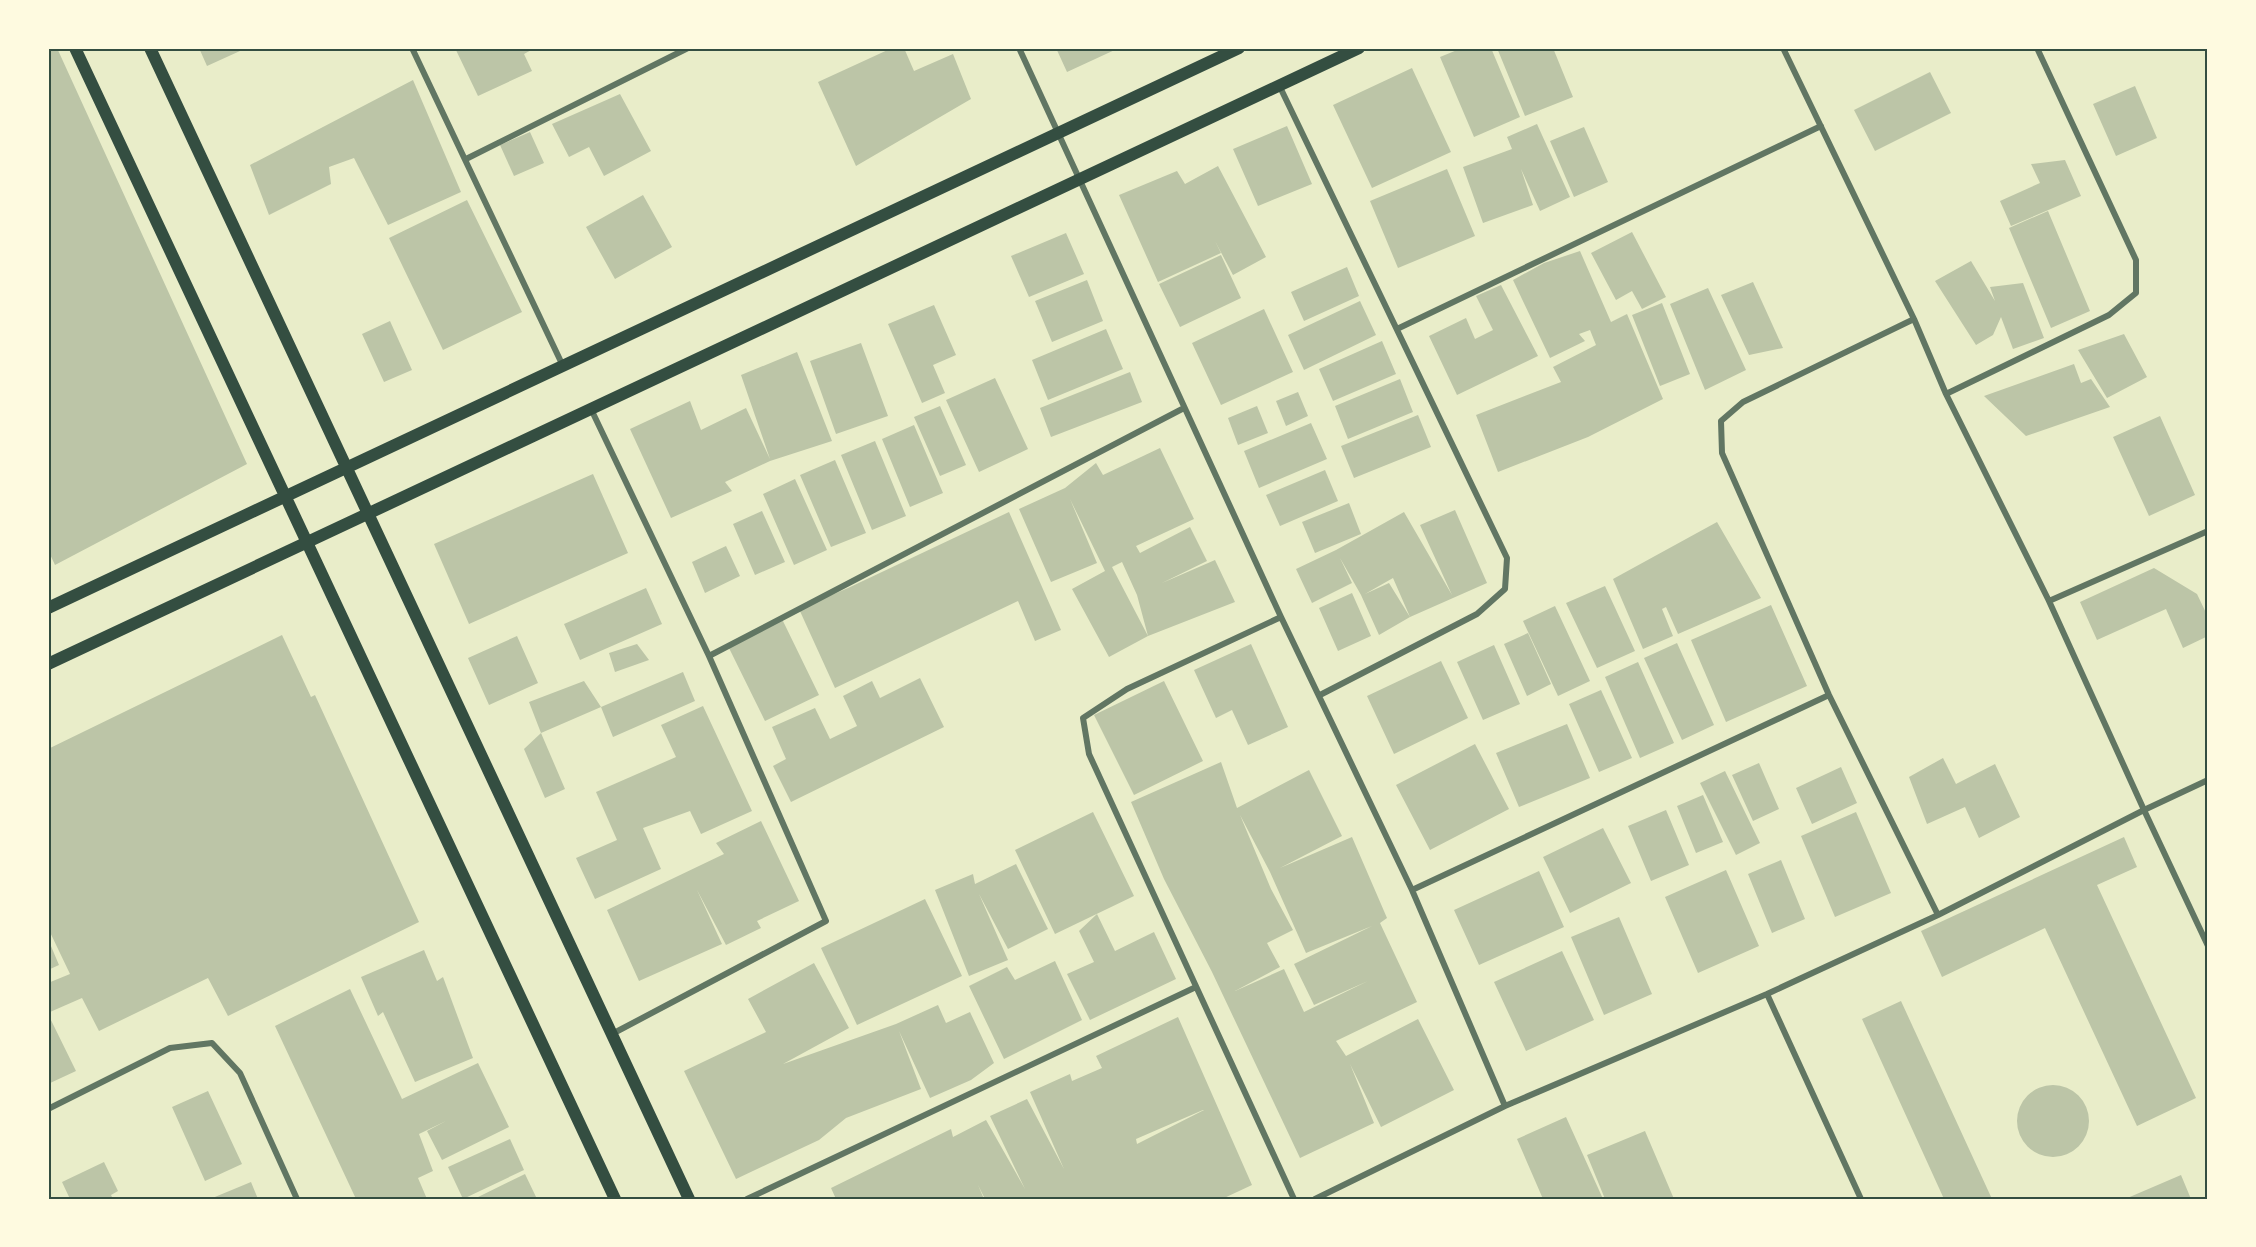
<svg xmlns="http://www.w3.org/2000/svg" width="2256" height="1247" font-family="Roboto,sans-serif">
<rect width="100%" height="100%" fill="#e9edc9"/>
<!-- building -->
<path fill="#bcc5a7" fill-rule="evenodd" d="M48 48H57L247 464 55 565 48 550Z
M199 48H238L240 51 207 66Z
M455 48H535L524 54 532 71 478 96Z
M892 48H904L914 71 953 54 971 99 856 166 818 82Z
M1056 48H1119L1067 72Z
M1462 48H1491L1520 117 1474 137 1440 57Z
M1497 48H1553L1573 97 1525 116Z
M1412 68 1451 152 1372 188 1333 105Z
M1930 72 1951 113 1875 151 1854 110Z
M413 80 461 192 388 225 354 158 329 167 331 184 269 215 250 165Z
M2135 86 2157 138 2116 156 2093 104Z
M620 94 651 151 604 176 589 147 569 157 552 124Z
M1537 124 1570 197 1540 211 1521 169 1533 205 1483 223 1463 167 1512 149 1507 137Z
M1287 126 1312 184 1258 206 1233 149Z
M1584 127 1608 182 1574 197 1550 141Z
M530 132 544 163 514 176 500 145Z
M2065 160 2081 196 2011 226 2000 201 2040 183 2031 164Z
M1218 166 1266 257 1233 275 1215 241 1221 253 1158 282 1119 195 1177 171 1185 184Z
M1447 169 1475 236 1398 268 1370 201Z
M643 195 672 247 615 279 586 227Z
M467 200 522 312 443 350 389 238Z
M2048 211 2090 311 2051 328 2009 228Z
M1632 232 1666 297 1642 309 1632 291 1616 300 1591 253Z
M1066 233 1084 274 1029 297 1011 256Z
M1580 251 1611 322 1627 314 1663 399 1588 437 1498 472 1476 415 1561 382 1553 367 1596 345 1590 330 1579 334 1585 341 1550 358 1513 280 1544 263Z
M1221 255 1241 298 1180 327 1159 284Z
M1971 261 1995 301 1990 287 2023 283 2044 338 2013 349 2001 317 1993 335 1976 345 1935 281Z
M1347 267 1359 296 1304 321 1291 292Z
M1087 280 1103 321 1052 342 1035 301Z
M1753 282 1783 348 1749 355 1721 295Z
M1501 285 1538 356 1457 395 1429 336 1466 318 1475 339 1493 330 1476 296Z
M1708 288 1746 370 1705 390 1670 304Z
M1360 301 1376 335 1304 370 1288 335Z
M1662 303 1690 374 1660 386 1632 315Z
M934 305 956 355 933 365 945 393 922 403 888 324Z
M1264 309 1293 372 1221 405 1192 343Z
M390 321 412 370 384 382 362 334Z
M1106 329 1123 369 1048 400 1032 360Z
M2124 334 2147 377 2107 398 2078 350Z
M1382 341 1396 374 1333 401 1319 369Z
M861 343 888 416 836 434 810 361Z
M797 352 832 441 770 461 725 482 732 491 671 518 630 429 690 401 701 430 746 408 770 459 741 375Z
M2074 364 2081 383 2091 379 2110 407 2026 436 1984 396Z
M1130 372 1142 402 1051 437 1040 408Z
M995 378 1028 449 979 472 946 400Z
M1400 379 1413 412 1348 439 1335 406Z
M1298 392 1308 416 1286 426 1276 401Z
M940 406 966 465 940 476 914 417Z
M1257 406 1268 433 1238 445 1228 418Z
M1418 415 1431 447 1354 478 1341 446Z
M2160 416 2195 495 2149 516 2113 437Z
M1311 423 1327 459 1259 488 1244 451Z
M914 425 943 493 910 507 882 439Z
M875 441 906 516 872 530 841 455Z
M1160 448 1194 519 1136 546 1140 553 1190 527 1207 561 1162 583 1215 560 1235 602 1148 636 1137 595 1122 562 1112 567 1148 636 1109 657 1072 589 1105 571 1070 499 1097 563 1051 582 1019 509 1065 488 1096 463 1103 475Z
M835 460 866 533 831 547 800 475Z
M1325 470 1338 501 1280 526 1266 495Z
M593 474 628 553 469 624 434 544Z
M795 479 827 550 794 565 763 494Z
M1349 503 1361 534 1315 553 1302 522Z
M1455 510 1487 583 1410 617 1393 578 1365 594 1389 583 1410 617 1379 635 1361 595 1340 558 1352 583 1312 603 1296 569 1336 550 1404 512 1452 595 1420 525Z
M762 511 785 562 755 575 733 524Z
M1009 512 1061 630 1035 641 1018 601 835 688 799 609 848 588Z
M1717 522 1761 598 1678 634 1666 607 1662 609 1673 636 1643 649 1613 579Z
M726 546 740 576 705 593 692 562Z
M2154 568 2197 594 2208 617V636L2183 648 2166 609 2097 640 2080 602Z
M1605 586 1635 651 1597 668 1566 603Z
M646 588 662 624 580 660 564 624Z
M1352 593 1371 636 1338 651 1319 608Z
M1771 605 1807 686 1726 722 1691 640Z
M1555 606 1590 681 1558 696 1523 621Z
M782 619 819 695 765 721 728 646Z
M1528 633 1551 684 1527 696 1504 644Z
M282 635 311 697 315 695 419 922 228 1016 208 978 99 1031 82 998 50 1012 48 983 70 974 48 928V749Z
M517 636 538 683 489 705 468 658Z
M1677 643 1714 725 1682 740 1644 658Z
M637 644 649 660 615 672 609 653Z
M1251 644 1288 727 1248 745 1232 710 1216 718 1194 670Z
M1494 645 1520 704 1483 720 1457 662Z
M1441 661 1468 718 1394 754 1367 696Z
M1638 662 1674 743 1640 758 1605 677Z
M683 672 695 701 613 737 601 707Z
M920 678 944 727 791 802 773 766 786 759 772 727 815 708 830 739 857 726 843 696 872 681 880 698Z
M584 681 601 707 541 733 529 702Z
M1164 681 1203 761 1134 795 1094 715Z
M1601 690 1632 758 1599 772 1569 704Z
M703 706 752 811 701 834 690 811 643 828 661 869 595 899 576 858 617 840 596 792 676 757 661 725Z
M1567 724 1590 778 1519 807 1496 753Z
M541 733 565 789 545 798 524 749Z
M1475 744 1509 809 1430 850 1396 785Z
M1943 758 1956 784 1995 764 2020 817 1979 838 1965 807 1927 824 1909 777Z
M1221 762 1237 808 1309 770 1342 836 1280 868 1352 837 1387 918 1380 923 1417 1002 1336 1041 1346 1056 1418 1019 1454 1090 1381 1127 1350 1064 1374 1123 1300 1158 1212 972 1164 879 1131 802ZM1240 815 1270 872 1306 953 1372 926 1294 964 1314 1005 1368 981 1304 1012 1284 969 1235 991 1280 967 1267 943 1293 930 1271 889Z
M1759 763 1779 809 1753 821 1732 775Z
M1841 767 1857 803 1812 824 1796 788Z
M1725 771 1760 843 1736 855 1700 783Z
M1703 795 1723 842 1696 853 1677 806Z
M1666 810 1689 865 1651 881 1628 826Z
M1093 812 1134 896 1055 934 1015 850Z
M1856 812 1891 893 1835 917 1801 836Z
M761 821 799 901 757 921 761 928 726 945 697 890 722 944 639 981 607 910 724 854 716 843Z
M1603 828 1631 883 1570 913 1543 857Z
M2124 837 2137 867 2097 885 2196 1098 2137 1126 2045 928 1942 977 1921 931Z
M1781 860 1805 919 1772 933 1748 874Z
M1016 864 1048 929 1008 949 979 894 1008 960 969 976 935 890 973 874 975 884Z
M1726 870 1759 946 1698 973 1665 897Z
M1539 871 1564 927 1479 965 1454 910Z
M925 899 962 976 857 1025 821 948Z
M1097 914 1115 951 1154 932 1176 979 1090 1020 1067 974 1094 962 1079 931Z
M1619 917 1652 994 1604 1015 1571 937Z
M48 939 59 965 48 970Z
M424 950 437 981 443 977 473 1058 415 1082 383 1012 378 1016 361 977Z
M1562 951 1594 1020 1526 1051 1494 982Z
M1055 961 1082 1020 1004 1059 969 986 1007 967 1015 980Z
M814 963 849 1028 783 1064 896 1024 938 1005 946 1023 970 1012 994 1063 971 1080 930 1098 899 1031 921 1089 846 1118 819 1140 736 1179 684 1071 766 1032 748 999Z
M350 989 402 1099 478 1063 509 1127 442 1160 427 1131 446 1121 419 1134 433 1171 418 1178 427 1199H356L275 1026Z
M1901 1001 1992 1199H1944L1862 1019Z
M48 1014 76 1071 48 1084Z
M1178 1017 1252 1185 1222 1199H985L978 1185 984 1199H836L831 1188 951 1129 953 1137 986 1120 1025 1189 990 1116 1027 1099 1064 1169 1030 1092 1070 1074 1072 1081 1102 1068 1096 1056ZM1203 1110H1204L1137 1144 1136 1139Z
M2017 1121a36 36 0 1 1 72 0a36 36 0 1 1-72 0Z
M208 1091 242 1164 205 1181 172 1107Z
M1566 1117 1603 1199H1543L1517 1139Z
M1645 1131 1674 1199H1605L1587 1155Z
M510 1139 524 1170 463 1199 448 1167Z
M104 1162 118 1191 111 1195 113 1199H70L62 1182Z
M525 1174 537 1199H474Z
M2181 1175 2191 1199H2125Z
M251 1182 258 1199H210Z"/>
<g fill="none" stroke-linecap="round" stroke-linejoin="round">
<!-- minor -->
<path stroke="#617663" stroke-width="6" d="M412 48 563 366
M1019 48 1281 617 1412 890 1505 1106
M1783 48 1914 319 1946 394 2049 601 2144 810 2208 946
M1279 85 1507 558 1505 589 1477 614 1320 695
M466 159 688 48
M1914 319 1743 402 1721 421 1722 453 1829 695 1938 915
M1397 329 1821 126
M1946 394 2109 315 2136 293V260L2037 48
M591 409 709 656 826 921 612 1034
M2049 601 2208 531
M1281 617 1127 689 1083 718 1089 754 1294 1199
M709 656 1184 408
M1412 890 1829 695
M1767 994 1861 1199
M48 1109 170 1048 212 1043 240 1073 297 1199
M747 1199 1196 987
M1315 1199 1505 1106 1767 994 1938 915 2144 810 2208 780"/>
<!-- secondary -->
<path stroke="#344e41" stroke-width="12" d="M75 48 615 1199
M150 48 689 1199
M48 608 1239 48
M48 664 1359 48"/>
</g>
<!-- border -->
<rect width="2256" height="1247" fill="none" stroke="#fefae0" stroke-width="99"/>
<rect x="50" y="50" width="2156" height="1148" fill="none" stroke="#344e41" stroke-width="2"/>
</svg>
